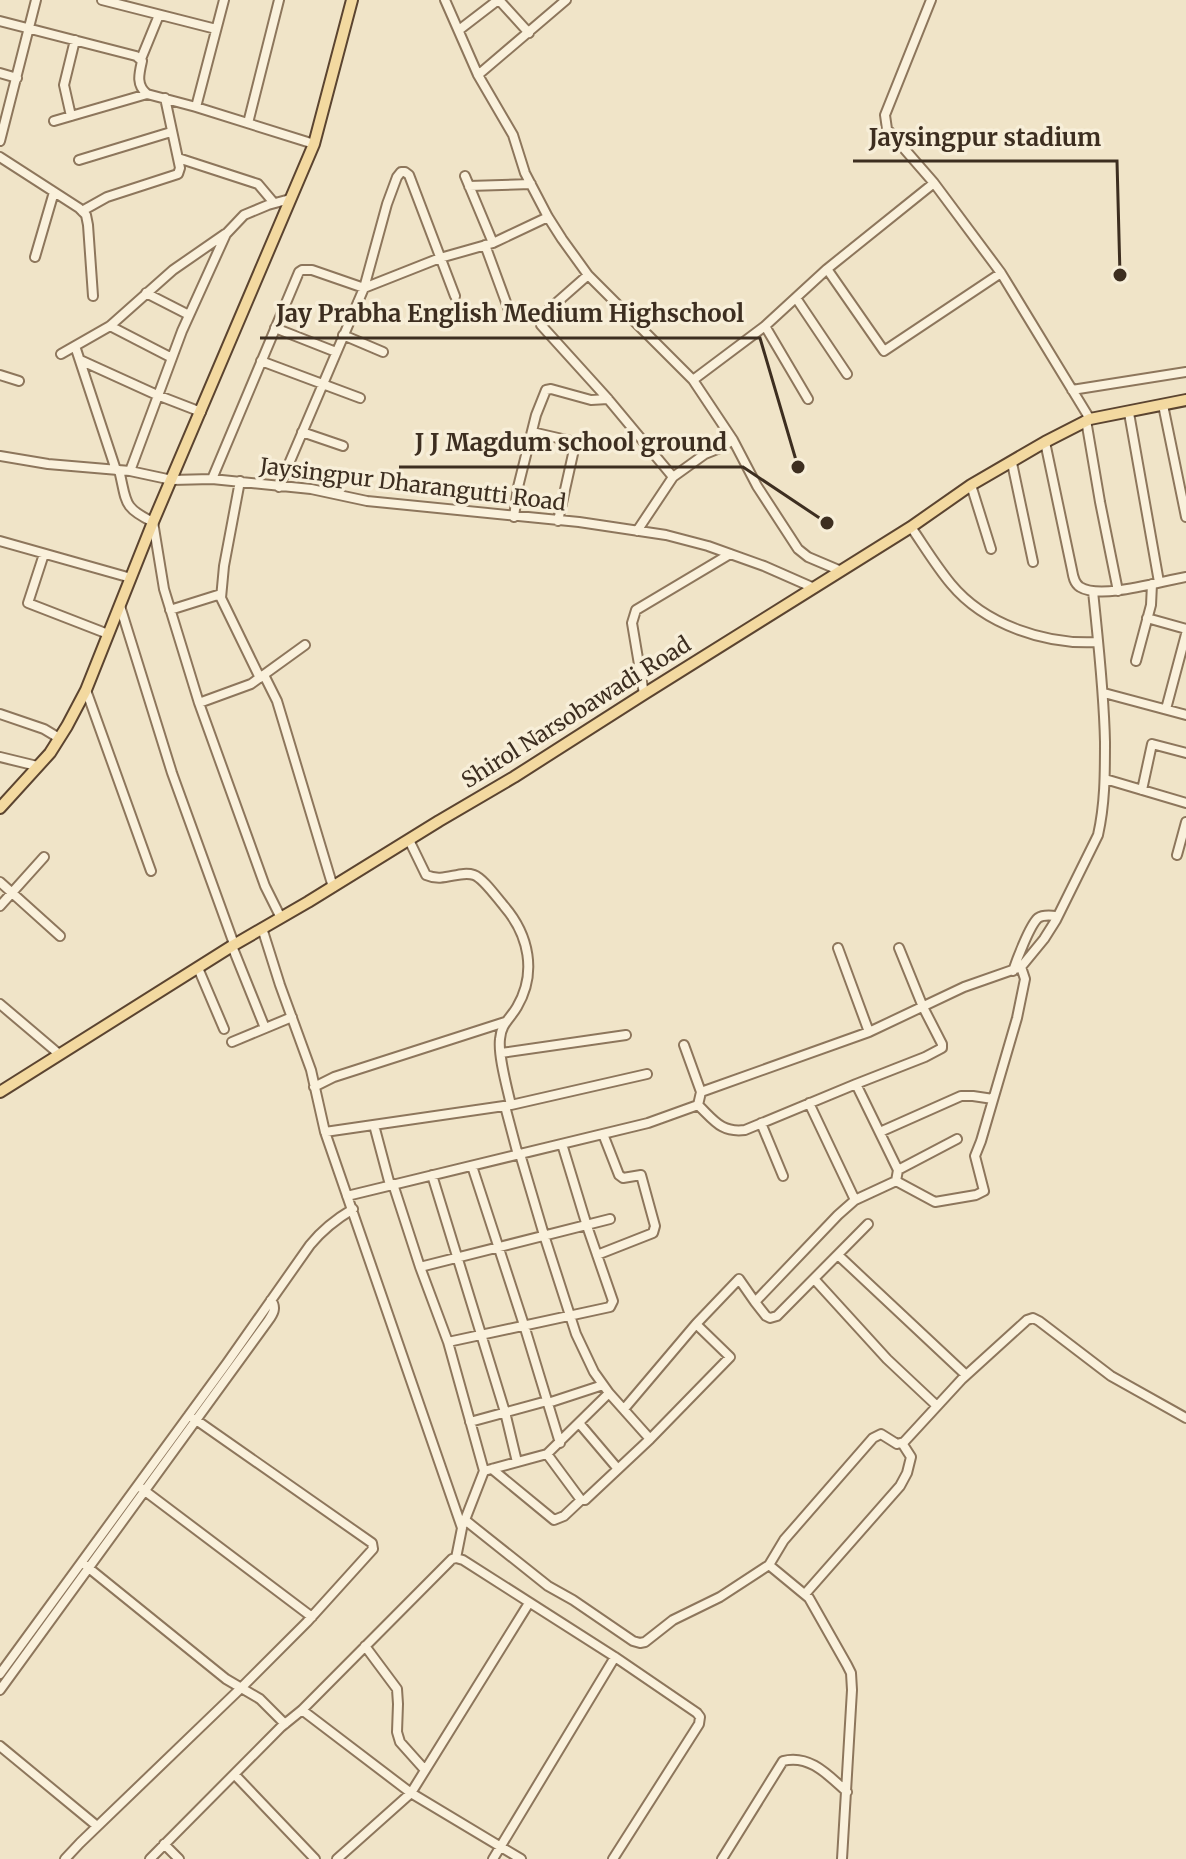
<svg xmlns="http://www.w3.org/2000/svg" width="1186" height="1859" font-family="Merriweather,serif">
<rect width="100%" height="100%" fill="#f0e4c8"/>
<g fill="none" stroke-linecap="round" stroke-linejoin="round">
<!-- minor casing -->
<g stroke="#8d765c" stroke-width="12">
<path id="minor" d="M102 0 216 29
M445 0 478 75 513 135 525 173 548 217 562 239 588 275 693 380 733 440 757 486 798 549 808 557 841 571
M499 0 529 33
M931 0 885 115 887 129 934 183 1001 273 1090 419
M0 21 136 56 142 61C139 74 136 85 147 94L196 107 314 144
M459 30 498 0
M141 59 159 15
M0 73 17 78
M478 75 566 0
M196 107 224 0
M71 116 64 85 75 40
M54 121 147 94
M248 123 279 0
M0 141 36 0
M0 157 79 208 86 215 88 225 93 296
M178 158 258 184 274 203
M79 160 171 132
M465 176 493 243
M469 186 531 184
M82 211 107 197 178 174 180 168 165 98
M485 245 510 313 519 317 540 319
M35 257 54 192
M827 269 884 351 1001 273
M588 275 546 312 540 319 541 325 608 399 673 477
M146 293 189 315
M796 298 847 374
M110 326 172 358
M765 326 808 399
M275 328 336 352
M343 335 383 352
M75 346 116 470
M61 354 110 326 173 270 225 234
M80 360 157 395 201 412
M261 361 360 398
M0 375 19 381
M693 380 765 326 827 269 934 183
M1072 390 1186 372
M1163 405 1186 517
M1129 413 1159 582
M1086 420 1100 502 1118 591
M302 432 343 446
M532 432 571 441 575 445 558 521
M1045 442 1072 570C1073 576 1074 583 1080 587 1101 600 1161 581 1186 577
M0 456 48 464 130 471 172 480 212 479 311 489 367 501 579 522 666 535 708 546 764 566 814 588
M1012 463 1033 562
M119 470C127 502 122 507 153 522L164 589 199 703 265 886 281 918
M130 471 182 331 226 234 244 215 268 205 290 199
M212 479 299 272 302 270H312L364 288 387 204 397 177 401 172H405L409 175 455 296
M240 481 224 566 221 598 260 678
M971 485 991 549
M279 487 364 288 440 258 493 243 548 217
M514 517 518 487 536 415 546 390 551 389 591 400 608 399
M911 527C924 546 936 566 951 584 985 625 1046 645 1098 642
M637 531 673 477 705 454 720 448 733 440
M0 541 131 578
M44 554 28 603 108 634
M120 606 172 773 234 944
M170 610 221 594
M1147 618 1186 629
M1136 661 1151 605 1152 584
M264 675 277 701 333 887
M86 690 151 871
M1104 693 1186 715
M644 694 632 623 636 610 730 554
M199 703 251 684 305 645
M1166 709 1186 634
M0 714 44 729 59 738
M0 757 37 766
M1105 779 1186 803
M1142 790 1152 744 1186 753
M409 840 426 875C444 883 459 870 474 875 483 878 497 898 504 906 529 935 537 973 517 1007 510 1019 501 1024 500 1039 498 1056 507 1087 511 1105
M1177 855 1186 822
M0 882 60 936
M0 906 44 857
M232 946 265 1028
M838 948 869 1032
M899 948 923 1007 942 1044V1048L925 1057 856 1084 898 1170 896 1181 935 1202 976 1195 984 1191 975 1156 981 1141 1017 1018 1025 979 1021 967
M198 968 224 1029
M1013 971C1017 959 1030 925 1038 918 1044 914 1051 916 1057 916
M0 1004 59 1054
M232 1042 292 1017
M684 1045 701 1092
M501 1053 626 1035
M314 1087 334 1077 505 1022
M809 1103 855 1200
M698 1105C714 1120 721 1133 745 1130L856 1084
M505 1106 518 1155
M761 1123 783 1176
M374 1125 390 1185
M325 1132 511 1105 647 1074
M880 1132 961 1096H973L993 1099
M520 1154 544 1235 576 1334 594 1372 609 1393 650 1439
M472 1166 524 1325 560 1443
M898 1170 957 1139
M432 1175 505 1412 517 1462
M393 1184 420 1267 448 1342 484 1471 463 1525
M347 1196 648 1123 698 1105 701 1092 869 1032 964 987 1021 967 1044 939 1056 920 1098 835C1105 804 1105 774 1105 742 1104 691 1098 641 1093 591
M597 1255 653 1233 655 1226 641 1175 623 1178 619 1175 603 1134
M838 1255 966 1375
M420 1267 610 1219
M815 1280 887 1359 937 1406
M755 1302 766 1316 770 1318 777 1316 868 1224
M448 1342 610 1307 613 1301 587 1226 562 1144
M548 1403 603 1385
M624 1409 696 1324 739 1279 755 1302 838 1215 855 1200 896 1181
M470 1422 547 1401
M579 1423 618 1469
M547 1454 581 1500H585L650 1439 730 1357 696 1324
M492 1469 554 1520 564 1516 581 1500
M484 1471 547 1454 609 1393
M141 1488 312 1617
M465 1520 548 1586 573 1600 633 1641 640 1643 645 1642 673 1620 720 1597 769 1565 784 1540 873 1438 881 1434 897 1444 904 1442 962 1379 1027 1320 1033 1318 1039 1321 1111 1376 1186 1418
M456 1558 463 1560 615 1657 697 1713 700 1717 699 1724 613 1859
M85 1565 226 1679 260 1699 285 1724
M769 1565 809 1598 847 1665 851 1673 852 1690 842 1859
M805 1594 900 1486 907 1473 911 1457 902 1443
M365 1646 397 1689 398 1704 397 1732 400 1742 425 1770
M0 1674 227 1363 310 1245C323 1229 336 1219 353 1209
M0 1690 268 1321C273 1314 277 1308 271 1300
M302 1710 411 1793 521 1859
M0 1746 97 1826
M235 1775 315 1859
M164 1844 179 1859
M65 1859 80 1843 241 1688 307 1622 373 1549 372 1543 189 1415
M150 1859 281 1727 302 1710 452 1559 456 1558 462 1528 325 1132 311 1070 280 985 262 928
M337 1859 411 1793 529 1603
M493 1859 615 1657
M722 1859 783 1761C810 1754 829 1776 847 1792"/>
</g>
<!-- major casing -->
<g stroke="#5b4430" stroke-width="14">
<path id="major" d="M0 808 50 753 67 726 86 690 153 522 314 144 352 0
M0 1092 232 946 308 902 439 821 514 777 644 694 911 527 971 485 1045 442 1090 419 1186 400"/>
</g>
<!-- minor -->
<use href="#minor" stroke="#faf1dc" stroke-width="8"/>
<!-- major -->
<use href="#major" stroke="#f3d9a0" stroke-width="10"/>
</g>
<g text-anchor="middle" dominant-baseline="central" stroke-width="7" stroke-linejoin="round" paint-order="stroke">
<!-- street labels -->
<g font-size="22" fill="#3d2e20" stroke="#f7eed8">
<text transform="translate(413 484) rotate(7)">Jaysingpur Dharangutti Road</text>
<text transform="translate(576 712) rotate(-32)">Shirol Narsobawadi Road</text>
</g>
</g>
<!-- callouts -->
<path fill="none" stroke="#3d2e20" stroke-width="3" d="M1120 275L1117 161H853M798 467L760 338H260M827 523L743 467H399"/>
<g fill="#3d2e20" stroke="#f7eed8" stroke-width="3">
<circle cx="1120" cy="275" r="8"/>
<circle cx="798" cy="467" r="8"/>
<circle cx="827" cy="523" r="8"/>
</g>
<g font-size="24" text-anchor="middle" font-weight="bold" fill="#3d2e20" stroke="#f7eed8" stroke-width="7" stroke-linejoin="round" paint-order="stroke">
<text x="985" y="146">Jaysingpur stadium</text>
<text x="510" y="322">Jay Prabha English Medium Highschool</text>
<text x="571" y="451">J J Magdum school ground</text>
</g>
</svg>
